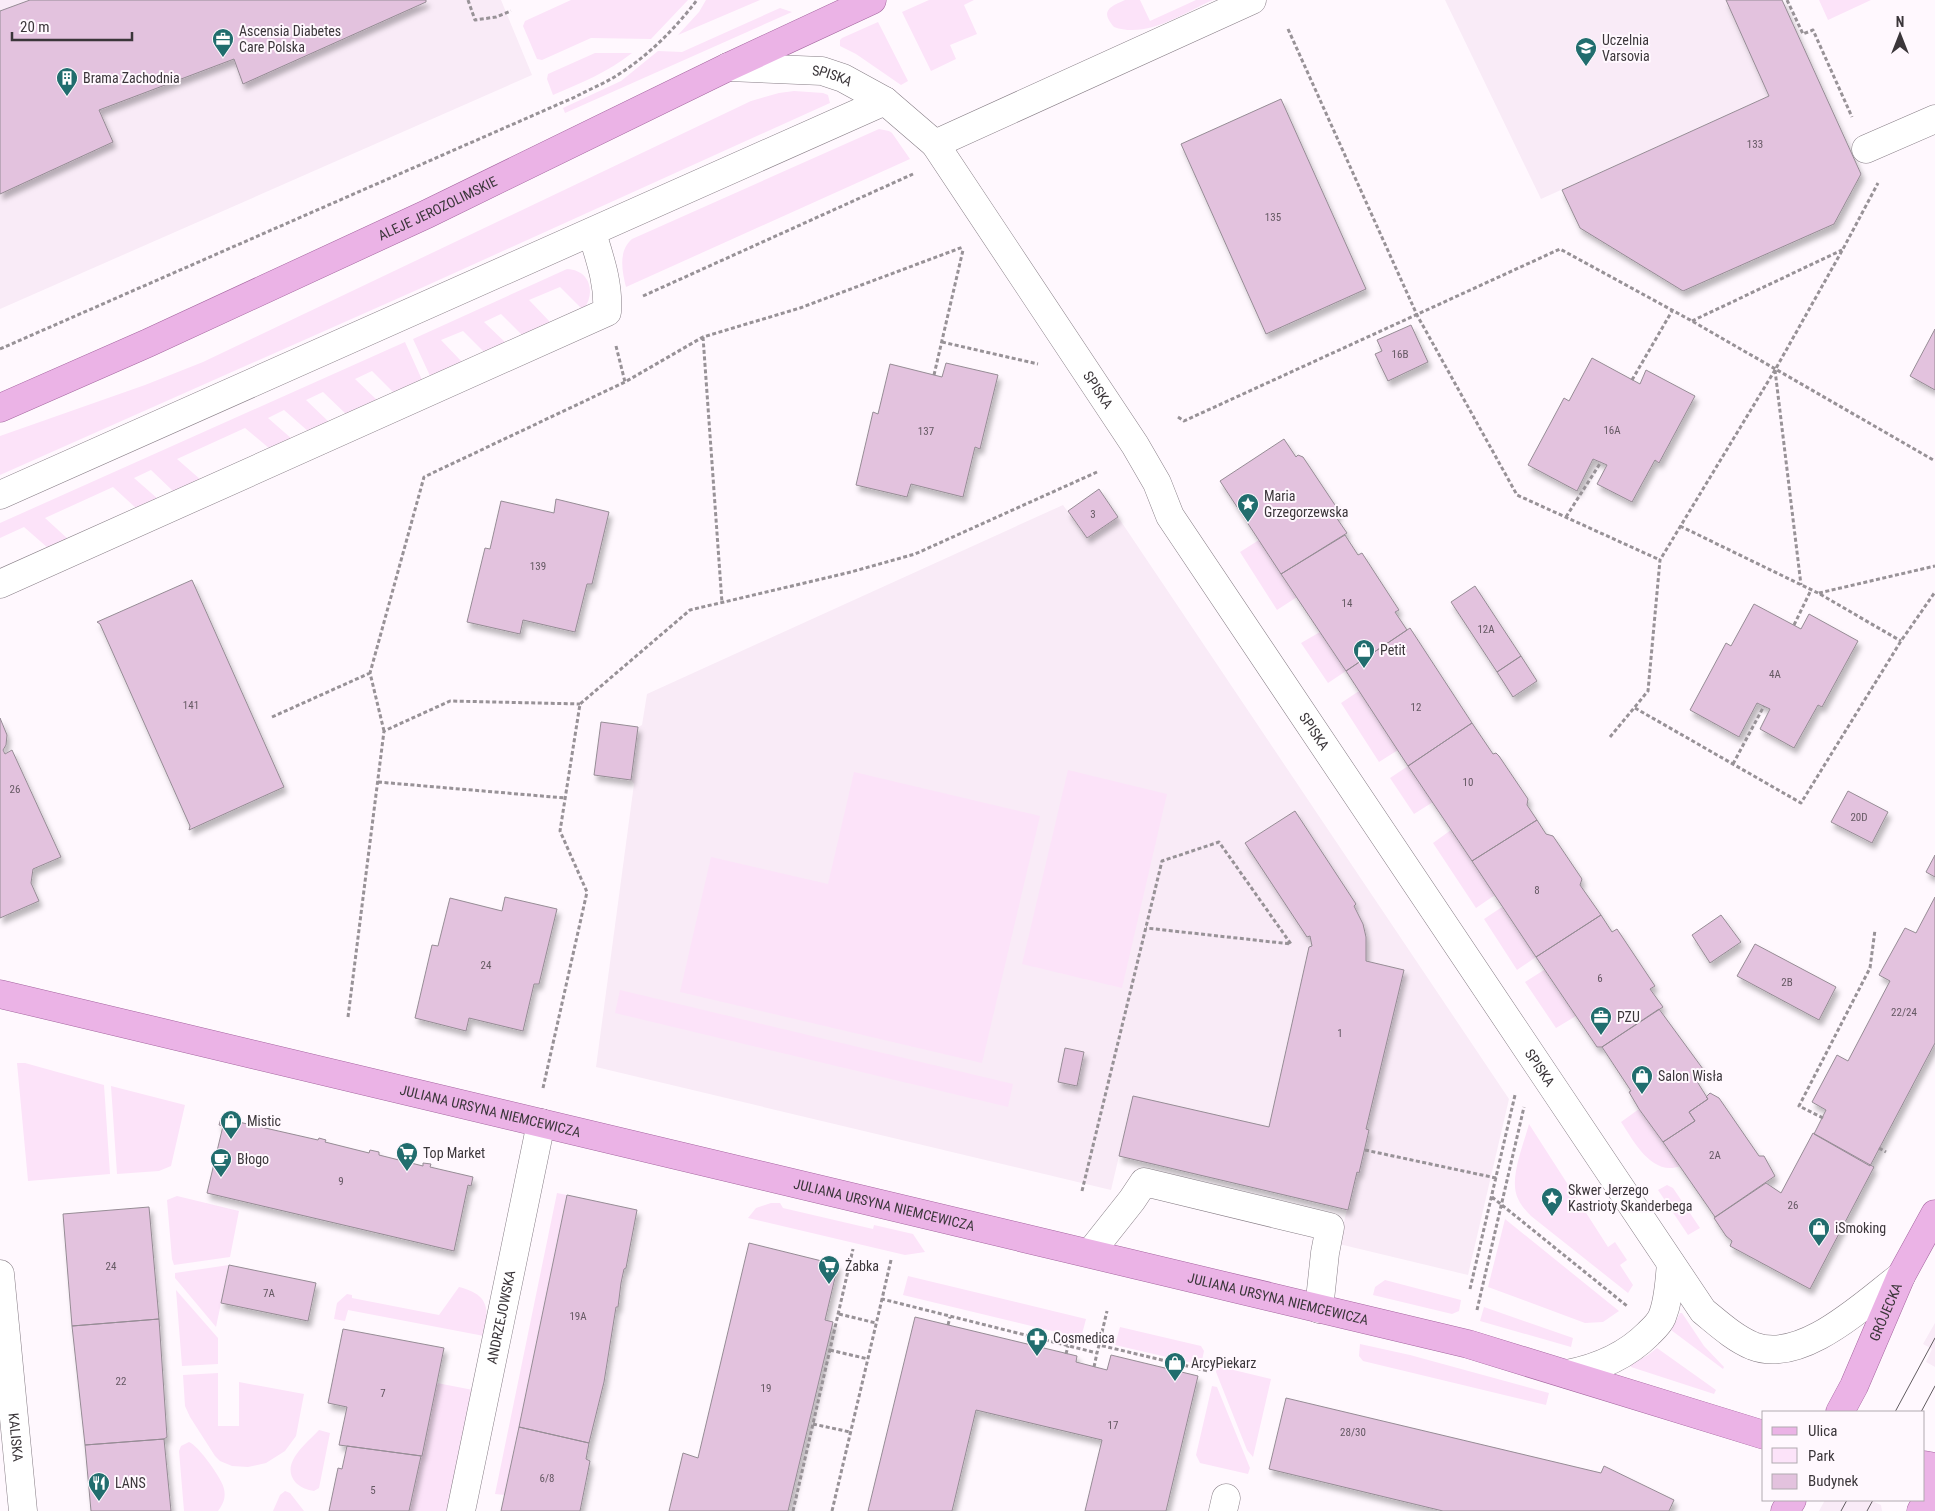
<svg xmlns="http://www.w3.org/2000/svg" width="1935" height="1511" font-family="'Roboto Condensed',sans-serif">
<defs>
<filter id="shadow"><feDropShadow dx="3" dy="5.5" stdDeviation="2.5" flood-color="#0004"/></filter>
</defs>
<rect width="100%" height="100%" fill="#fff8fe"/>
<!-- built -->
<path fill="#f9ebf7" d="M0 0H501L532 75 0 309Z
M1445 0H1726L1769 96 1541 199Z
M1063 505 1087 538 1118 517 1509 1099 1468 1275 1339 1244 1347 1209 1119 1156 1111 1190 596 1067 634 784 631 780 638 727 642 725 647 694Z
M1935 1323V1367L1926 1362 1932 1349 1923 1344Z
M1825 1500H1870L1881 1505 1882 1511H1819Z"/>
<!-- green -->
<path fill="#fce3f9" d="M571 0H688L651 39 591 38 542 60 537 59 523 26 525 21Z
M706 0H760L678 35 699 12Z
M929 0H974L964 5 977 34 950 45 956 59 931 71 902 12Z
M1125 0H1140L1150 21 1196 0H1213C1183 13 1147 39 1114 27 1100 11 1109 7 1125 0Z
M1819 0H1871L1828 20Z
M780 8 792 12 565 113 563 108 621 81 658 51 682 52Z
M878 22 908 81 901 85 856 54 840 46V40L842 38Z
M595 53H632C608 72 581 83 553 95L547 79 548 74Z
M794 91 823 93 828 95 830 103 419 289 0 475V436L145 385 203 362 751 101 779 93Z
M879 129 889 131 892 133 910 159 626 287C622 271 618 251 632 239Z
M567 269C591 270 596 294 583 310L560 287 529 300 552 324 524 337 501 314 484 322 507 344 486 354 463 331 441 340 463 363 431 378 413 339Z
M405 342 423 382 395 394 372 371 355 379 378 401 347 415 323 392 306 400 330 423 309 432 284 410 268 418 292 439 270 449 245 428 177 459 201 480 174 492 151 470 134 478 158 499 137 509 113 487 45 518 68 539 48 548 24 527 0 538V523Z
M1259 540 1297 597 1277 610 1240 552Z
M1320 632 1346 671 1328 683 1301 643Z
M1359 691 1398 750 1379 762 1341 703Z
M1408 766 1433 802 1414 814 1390 778Z
M1068 770 1167 794 1122 988 1022 964Z
M854 772 1040 816 982 1063 680 992 711 857 828 884Z
M1451 830 1495 895 1476 908 1433 843Z
M1502 907 1536 957 1517 970 1484 919Z
M1544 970 1576 1016 1556 1028 1525 982Z
M620 990 1013 1084 1008 1107 615 1013Z
M17 1063H25L104 1085 110 1174 28 1181Z
M111 1086 185 1105 171 1166 159 1171 117 1174Z
M1639 1109 1680 1166C1652 1177 1633 1140 1621 1122Z
M1529 1124 1608 1247 1615 1242 1627 1260 1620 1265 1633 1285 1628 1293 1531 1216C1525 1210 1518 1202 1516 1193 1511 1174 1524 1143 1529 1124Z
M1667 1185 1673 1188 1700 1228 1688 1235 1658 1190Z
M557 1193 567 1195 505 1495 495 1494Z
M177 1196 239 1211 230 1257 174 1265 172 1259 167 1200Z
M771 1203H780L783 1208 873 1229 874 1225 913 1234 925 1252 905 1255 748 1218 756 1208Z
M1505 1219 1619 1311 1603 1322 1585 1323 1488 1287Z
M229 1265 216 1327 175 1278V1273Z
M908 1276 1086 1319 1081 1338 903 1295Z
M1385 1280 1461 1300 1459 1311 1452 1314 1373 1295 1375 1287Z
M459 1287C490 1295 489 1309 484 1336L348 1310 345 1321 334 1319 337 1303 347 1294 352 1295V1298L439 1315Z
M176 1290 218 1338V1364L182 1366Z
M1484 1307 1573 1338 1571 1347 1480 1321Z
M1680 1313H1682L1704 1346 1724 1367 1723 1369 1671 1330Z
M1120 1327 1201 1346 1204 1351 1201 1365 1115 1345Z
M1360 1344 1410 1355 1549 1393 1546 1405 1363 1361 1359 1356Z
M1657 1348 1716 1390 1714 1394 1631 1367 1630 1365 1648 1355Z
M1217 1366 1271 1379 1253 1457 1247 1450 1216 1372Z
M218 1373V1426H239V1382L304 1394 296 1436 285 1451 266 1463 248 1467 232 1466 220 1461 215 1456 190 1417 185 1406 183 1375Z
M437 1383 473 1390 448 1511H409Z
M1212 1386 1217 1387 1250 1468 1248 1474 1200 1463 1196 1455Z
M319 1430 330 1433 319 1488 314 1491C307 1490 302 1488 296 1483 279 1464 306 1444 319 1430Z
M189 1442C198 1445 223 1480 224 1489 226 1498 223 1504 218 1511H184L179 1451 181 1446Z
M285 1491 290 1493 304 1511H273L280 1495Z"/>
<!-- building -->
<path fill="#e3c2de" stroke="#968c95" filter="url(#shadow)" d="M30 0H426V2L243 84 234 59 99 110 113 142 0 194V11Z
M1726 0H1782L1861 174 1834 224 1683 291 1580 228 1562 190 1769 96Z
M1281 99 1366 289 1266 334 1181 144Z
M1411 325 1428 362 1388 381 1375 354 1382 351 1377 340Z
M1935 329V390L1910 376Z
M1592 358 1640 384 1646 370 1695 396 1659 463 1655 460 1632 502 1597 484 1607 465 1593 459 1577 491 1528 465 1564 398 1569 401Z
M946 363 998 375 980 449 975 447 963 497 911 484 907 497 856 485 873 412 878 414 890 364 942 377Z
M1284 439 1296 457 1298 455 1303 457 1339 511 1336 517 1347 533 1281 574 1220 481Z
M1099 489 1118 517 1087 538 1068 511Z
M556 499 609 512 592 584H587L575 632 523 620 520 634 467 622 485 548 490 549 501 501 554 513Z
M1345 535 1358 555 1362 553 1399 610 1395 612 1407 630 1346 671 1281 574Z
M192 580 284 787 189 830 190 826 100 624 97 622Z
M1475 586 1521 656 1497 672 1451 602Z
M1754 604 1801 629 1809 614 1858 641 1822 707 1818 705 1794 748 1760 729 1770 709 1757 703 1739 737 1690 710 1726 643 1731 646Z
M1410 628 1472 723 1408 766 1346 671Z
M1521 656 1537 681 1513 697 1497 672Z
M0 718 7 735 6 745 3 750 5 754 12 750 61 857 33 869 31 883 39 901 0 918Z
M601 722 638 727 631 780 594 775Z
M1472 723 1493 754 1496 753 1499 756 1528 799 1527 805 1537 820 1472 861 1408 766Z
M1848 791 1888 812 1872 843 1831 822Z
M1295 811 1356 904 1354 906 1363 924 1366 937V961L1404 970 1366 1129 1369 1130 1359 1173 1357 1172 1348 1210 1119 1156 1133 1096 1269 1127 1309 947 1312 946 1310 936 1307 937 1245 843Z
M1537 820 1546 834 1553 836 1582 879 1580 885 1601 915 1536 957 1472 861Z
M1935 855V877L1926 872Z
M505 897 557 909 539 984H534L523 1031 469 1018 466 1031 415 1018 432 945 438 946 450 898 502 911Z
M1935 897V1043L1870 1166 1814 1134 1826 1110 1812 1102 1837 1055 1848 1061 1890 981 1879 975 1905 928 1916 933Z
M1601 915 1612 932 1617 929 1655 986 1650 989 1663 1007 1602 1047H1597L1536 957Z
M1721 915 1741 942 1710 963 1692 935Z
M1755 944 1836 987 1819 1020 1737 976Z
M1659 1009 1703 1069 1693 1075 1708 1099 1689 1112 1695 1121 1663 1142 1639 1109 1629 1092 1631 1091 1602 1047Z
M1065 1048 1084 1052 1077 1086 1058 1082Z
M1710 1093 1719 1098 1759 1156H1764L1775 1176 1715 1217 1663 1142 1695 1121 1689 1112 1708 1099 1706 1097Z
M221 1118 318 1140 319 1138 326 1140 325 1142 369 1153 370 1150 379 1152V1155L423 1166V1163L431 1164 430 1167 473 1177 471 1186 468 1185 454 1251 207 1193 223 1126 219 1125Z
M1813 1133 1874 1167 1810 1289 1730 1246 1732 1241 1726 1236 1714 1218 1766 1183 1781 1193Z
M567 1195 637 1210 626 1268 624 1269 621 1283 618 1307H616L604 1382 589 1443 519 1427Z
M149 1207 159 1319 72 1326 63 1214Z
M749 1243 838 1265 825 1320 833 1322 788 1511H669L683 1453 698 1458Z
M229 1265 316 1283 308 1321 221 1303Z
M915 1317 1077 1356 1076 1362 1107 1370 1111 1355 1198 1376 1166 1511H1085L1102 1440 976 1410 952 1511H868Z
M159 1319 167 1437 164 1439 85 1445 72 1326Z
M343 1329 444 1348 422 1456 339 1445 347 1407 328 1403Z
M1286 1398 1601 1473 1604 1466 1674 1500 1669 1511H1443L1269 1469Z
M519 1427 589 1443 586 1459 590 1461 580 1511H501Z
M164 1439 171 1511H91L85 1445Z
M347 1446 421 1456 409 1511H329L338 1468 342 1469Z"/>
<g fill="none" stroke-linecap="round" stroke-linejoin="round">
<!-- minor casing -->
<g stroke="#877e86" stroke-width="29">
<g id="minor">
<path id="s1" d="M728 67 822 71 843 78 885 101 935 144 1135 445 1157 483 1170 516 1703 1311C1719 1324 1734 1338 1753 1346 1802 1365 1865 1303 1901 1276"/>
<path d="M935 144 1252 0"/>
<path d="M1866 149 1935 119"/>
<path d="M0 495 885 101"/>
<path d="M0 584 607 312C609 284 600 259 592 233"/>
<path d="M1090 1253 1132 1200 1144 1182 1330 1227 1325 1253 1319 1309"/>
<path id="s2" d="M0 1274 23 1511"/>
<path d="M1567 1374C1598 1368 1625 1357 1648 1334 1653 1329 1659 1324 1662 1317 1669 1300 1669 1282 1671 1264"/>
<path id="s3" d="M461 1511 541 1123"/>
<path d="M1223 1511 1226 1498"/>
</g>
</g>
<!-- major casing -->
<g stroke="#a4669f" stroke-width="29">
<g id="major">
<path id="s4" d="M0 408 148 343 427 214 728 67 872 0"/>
<path id="s5" d="M0 994 1468 1344 1764 1435"/>
<path id="s6" d="M1840 1412 1854 1386 1901 1276 1935 1214"/>
<path d="M1924 1465 1935 1467"/>
<path d="M1785 1511 1792 1500"/>
<path d="M1921 1511 1935 1486"/>
</g>
</g>
<!-- path -->
<path stroke="#989297" stroke-width="3" stroke-dasharray="4 2.5" stroke-linecap="butt" d="M468 0 475 20 496 17 511 11
M1787 0 1803 34 1813 30 1852 117
M1288 29 1417 315 1517 495 1660 560
M643 296 913 174
M1692 321 1842 250
M703 337 722 603
M942 342 1038 364
M616 346 625 382
M0 349 575 97C588 90 603 84 616 76 647 57 675 29 697 0
M1775 370 1801 585
M934 375 963 250
M1632 380 1672 311
M1178 417 1184 421 1560 249 1692 321 1935 461
M1566 517 1601 462
M1680 526 1818 593 1901 641
M1819 593 1935 566
M1794 625 1811 590
M1635 708 1801 803 1901 641 1935 592
M272 717 370 673
M384 731 370 673 424 477 625 382 703 337 800 308 963 247
M1610 737 1648 691 1660 560 1775 370 1843 249 1878 183
M1733 764 1764 706
M378 782 565 798
M348 1017 384 731 450 701 580 704
M543 1088 587 892 560 831 580 704 690 610 851 572 915 554 1097 472
M1823 1118 1799 1106 1870 968 1875 930
M1879 1148 1886 1152
M1365 1150 1496 1178
M1082 1191 1162 861 1219 842 1291 944 1146 928
M1492 1197 1627 1306
M891 1260 882 1299 1097 1353 1099 1345 1208 1371
M1470 1289 1515 1095
M1477 1310 1524 1107
M839 1314 876 1323
M948 1325 950 1317
M1099 1345 1107 1311
M1038 1347 1040 1339
M830 1350 868 1359
M1066 1354 1068 1346
M1094 1367 1097 1353
M813 1424 850 1432
M793 1511 853 1249
M832 1511 882 1299"/>
<!-- minor -->
<use href="#minor" stroke="#fff" stroke-width="28"/>
<!-- major -->
<use href="#major" stroke="#ebb3e6" stroke-width="28"/>
<!-- tram -->
<path stroke="#615c60" stroke-width="1" d="M1895 1412 1935 1338
M1921 1412 1935 1386
M1841 1511 1847 1500
M1867 1511 1873 1500"/>
</g>
<!-- icons -->
<defs>
<g id="office-pin" transform="scale(1.125)"><path d="M0 17L-7.5 6A9.5 9.5 0 1 1 7.5 6Z" fill="#216d6e" stroke="#fff8fe"/><path d="M-6-3h4V-5.5h4V-3h4V5H-6ZM-1-4.5V-3h2v-1.5ZM-6 0V1H6V0Z" fill="#fff"/></g>
<g id="university-pin" transform="scale(1.125)"><path d="M0 17L-7.5 6A9.5 9.5 0 1 1 7.5 6Z" fill="#216d6e" stroke="#fff8fe"/><path d="M0-5L7-2L0 1L-7-2ZM-4 1L0 2.5L4 1V4Q0 6-4 4Z" fill="#fff"/></g>
<g id="building-pin" transform="scale(1.125)"><path d="M0 17L-7.5 6A9.5 9.5 0 1 1 7.5 6Z" fill="#216d6e" stroke="#fff8fe"/><path d="M-4-6H4V6H1V3H-1V6H-4ZM-2.5-4.3h1.7v1.8h-1.7ZM.8-4.3h1.7v1.8H.8ZM-2.5-1h1.7V.8h-1.7ZM.8-1h1.7V.8H.8Z" fill="#fff"/></g>
<g id="sight-pin" transform="scale(1.125)"><path d="M0 17L-7.5 6A9.5 9.5 0 1 1 7.5 6Z" fill="#216d6e" stroke="#fff8fe"/><path d="M0-6L1.8-2.2L6-1.7L2.9 1.2L3.7 5.4L0 3.3L-3.7 5.4L-2.9 1.2L-6-1.7L-1.8-2.2Z" fill="#fff"/></g>
<g id="shop-pin" transform="scale(1.125)"><path d="M0 17L-7.5 6A9.5 9.5 0 1 1 7.5 6Z" fill="#216d6e" stroke="#fff8fe"/><path d="M-5-2.5h2.3a2.7 3.5 0 0 1 5.4 0H5L5.5 6h-11ZM-1.5-2.5h3a1.5 2.3 0 0 0-3 0Z" fill="#fff"/></g>
<g id="supermarket-pin" transform="scale(1.125)"><path d="M0 17L-7.5 6A9.5 9.5 0 1 1 7.5 6Z" fill="#216d6e" stroke="#fff8fe"/><path d="M-6-5.5h2.5l.6 2H6L4.5 2H-2.5L-4.4-4H-6ZM-1.5 3.2a1.3 1.3 0 1 0 .1 0ZM3 3.2a1.3 1.3 0 1 0 .1 0Z" fill="#fff"/></g>
<g id="cafe-pin" transform="scale(1.125)"><path d="M0 17L-7.5 6A9.5 9.5 0 1 1 7.5 6Z" fill="#216d6e" stroke="#fff8fe"/><path d="M-5.5-4.5H6V0H3Q3 3.5 0 3.5H-2.5Q-5.5 3.5-5.5 0ZM3-3.2v2h1.7v-2ZM-6 4.5H4V6H-6Z" fill="#fff"/></g>
<g id="pharmacy-pin" transform="scale(1.125)"><path d="M0 17L-7.5 6A9.5 9.5 0 1 1 7.5 6Z" fill="#216d6e" stroke="#fff8fe"/><path d="M-2-6h4v4h4v4h-4v4h-4v-4h-4v-4h4Z" fill="#fff"/></g>
<g id="restaurant-pin" transform="scale(1.125)"><path d="M0 17L-7.5 6A9.5 9.5 0 1 1 7.5 6Z" fill="#216d6e" stroke="#fff8fe"/><path d="M-5-6h1v4h1v-4h1v4h1v-4h1v5L-1.5 .5V6h-2V.5L-5-1ZM5-6V6H3V1.5H1.5Q1.5-4 5-6Z" fill="#fff"/></g>
</defs>
<g fill-rule="evenodd">
<use href="#office-pin" x="223" y="39"/>
<use href="#university-pin" x="1586" y="48"/>
<use href="#building-pin" x="67" y="78"/>
<use href="#sight-pin" x="1248" y="504"/>
<use href="#shop-pin" x="1364" y="650"/>
<use href="#office-pin" x="1601" y="1017"/>
<use href="#shop-pin" x="1642" y="1076"/>
<use href="#shop-pin" x="231" y="1121"/>
<use href="#supermarket-pin" x="407" y="1153"/>
<use href="#cafe-pin" x="221" y="1159"/>
<use href="#sight-pin" x="1552" y="1198"/>
<use href="#shop-pin" x="1819" y="1228"/>
<use href="#supermarket-pin" x="829" y="1266"/>
<use href="#pharmacy-pin" x="1037" y="1338"/>
<use href="#shop-pin" x="1175" y="1363"/>
<use href="#restaurant-pin" x="99" y="1483"/>
</g>
<g text-anchor="middle" dominant-baseline="central" stroke-width="4" stroke-linejoin="round" paint-order="stroke">
<!-- number labels -->
<g font-size="11" fill="#655963">
<text x="1755" y="144">133</text>
<text x="1273" y="217">135</text>
<text x="1400" y="354">16B</text>
<text x="1612" y="430">16A</text>
<text x="926" y="431">137</text>
<text x="1093" y="514">3</text>
<text x="538" y="566">139</text>
<text x="1347" y="603">14</text>
<text x="1486" y="629">12A</text>
<text x="1775" y="674">4A</text>
<text x="191" y="705">141</text>
<text x="1416" y="707">12</text>
<text x="1468" y="782">10</text>
<text x="15" y="789">26</text>
<text x="1859" y="817">20D</text>
<text x="1537" y="890">8</text>
<text x="486" y="965">24</text>
<text x="1600" y="978">6</text>
<text x="1787" y="982">2B</text>
<text x="1904" y="1012">22/24</text>
<text x="1340" y="1033">1</text>
<text x="1715" y="1155">2A</text>
<text x="341" y="1181">9</text>
<text x="1793" y="1205">26</text>
<text x="111" y="1266">24</text>
<text x="269" y="1293">7A</text>
<text x="578" y="1316">19A</text>
<text x="121" y="1381">22</text>
<text x="766" y="1388">19</text>
<text x="383" y="1393">7</text>
<text x="1113" y="1425">17</text>
<text x="1353" y="1432">28/30</text>
<text x="547" y="1478">6/8</text>
<text x="373" y="1490">5</text>
</g>
<!-- poi labels -->
<g font-size="14" fill="#3b363a" stroke="#fff8fe" text-anchor="start">
<text x="239" y="31">Ascensia Diabetes<tspan x="239" dy="16">Care Polska</tspan></text>
<text x="1602" y="40">Uczelnia<tspan x="1602" dy="16">Varsovia</tspan></text>
<text x="83" y="78">Brama Zachodnia</text>
<text x="1264" y="496">Maria<tspan x="1264" dy="16">Grzegorzewska</tspan></text>
<text x="1380" y="650">Petit</text>
<text x="1617" y="1017">PZU</text>
<text x="1658" y="1076">Salon Wisła</text>
<text x="247" y="1121">Mistic</text>
<text x="423" y="1153">Top Market</text>
<text x="237" y="1159">Błogo</text>
<text x="1568" y="1190">Skwer Jerzego<tspan x="1568" dy="16">Kastrioty Skanderbega</tspan></text>
<text x="1835" y="1228">iSmoking</text>
<text x="845" y="1266">Żabka</text>
<text x="1053" y="1338">Cosmedica</text>
<text x="1191" y="1363">ArcyPiekarz</text>
<text x="115" y="1483">LANS</text>
</g>
<!-- street labels -->
<g font-size="14" fill="#3b363a" stroke="#fff8fe">
<text stroke="none"><textPath href="#s1" startOffset="105">SPISKA</textPath></text>
<text stroke="none"><textPath href="#s4" startOffset="481">ALEJE JEROZOLIMSKIE</textPath></text>
<text stroke="none"><textPath href="#s1" startOffset="525">SPISKA</textPath></text>
<text stroke="none"><textPath href="#s1" startOffset="930">SPISKA</textPath></text>
<text stroke="none"><textPath href="#s1" startOffset="1335">SPISKA</textPath></text>
<text stroke="none"><textPath href="#s5" startOffset="504">JULIANA URSYNA NIEMCEWICZA</textPath></text>
<text stroke="none"><textPath href="#s5" startOffset="909">JULIANA URSYNA NIEMCEWICZA</textPath></text>
<text stroke="none"><textPath href="#s5" startOffset="1314">JULIANA URSYNA NIEMCEWICZA</textPath></text>
<text stroke="none"><textPath href="#s6" startOffset="110">GRÓJECKA</textPath></text>
<text stroke="none"><textPath href="#s3" startOffset="198">ANDRZEJOWSKA</textPath></text>
<text stroke="none"><textPath href="#s2" startOffset="164">KALISKA</textPath></text>
</g>
</g>
<!-- legend -->
<rect x="1762" y="1411" width="162" height="90" fill="#fff8fe" stroke="#b1aab0"/>
<rect x="1772" y="1427" width="25" height="8" fill="#ebb3e6" stroke="#b1aab0"/>
<text x="1808" y="1436" font-size="15" fill="#3b363a">Ulica</text>
<rect x="1772" y="1448" width="25" height="15" fill="#fce3f9" stroke="#b1aab0"/>
<text x="1808" y="1461" font-size="15" fill="#3b363a">Park</text>
<rect x="1772" y="1474" width="25" height="15" fill="#e3c2de" stroke="#b1aab0"/>
<text x="1808" y="1486" font-size="15" fill="#3b363a">Budynek</text>
<!-- north arrow -->
<g transform="translate(1900 35)" stroke="#fff8fe" stroke-width="4" paint-order="stroke">
<path d="M0-4L9 19L0 12L-9 19Z" fill="#3b363a"/>
<text y="-8" font-size="14" font-weight="bold" text-anchor="middle" fill="#3b363a">N</text>
</g>
<!-- scale -->
<path d="M12 32v8h120v-8" fill="none" stroke="#3b363a" stroke-width="2.5"/>
<text x="20" y="32" font-size="15" fill="#3b363a" stroke="#fff8fe" stroke-width="4" paint-order="stroke">20 m</text>
</svg>
